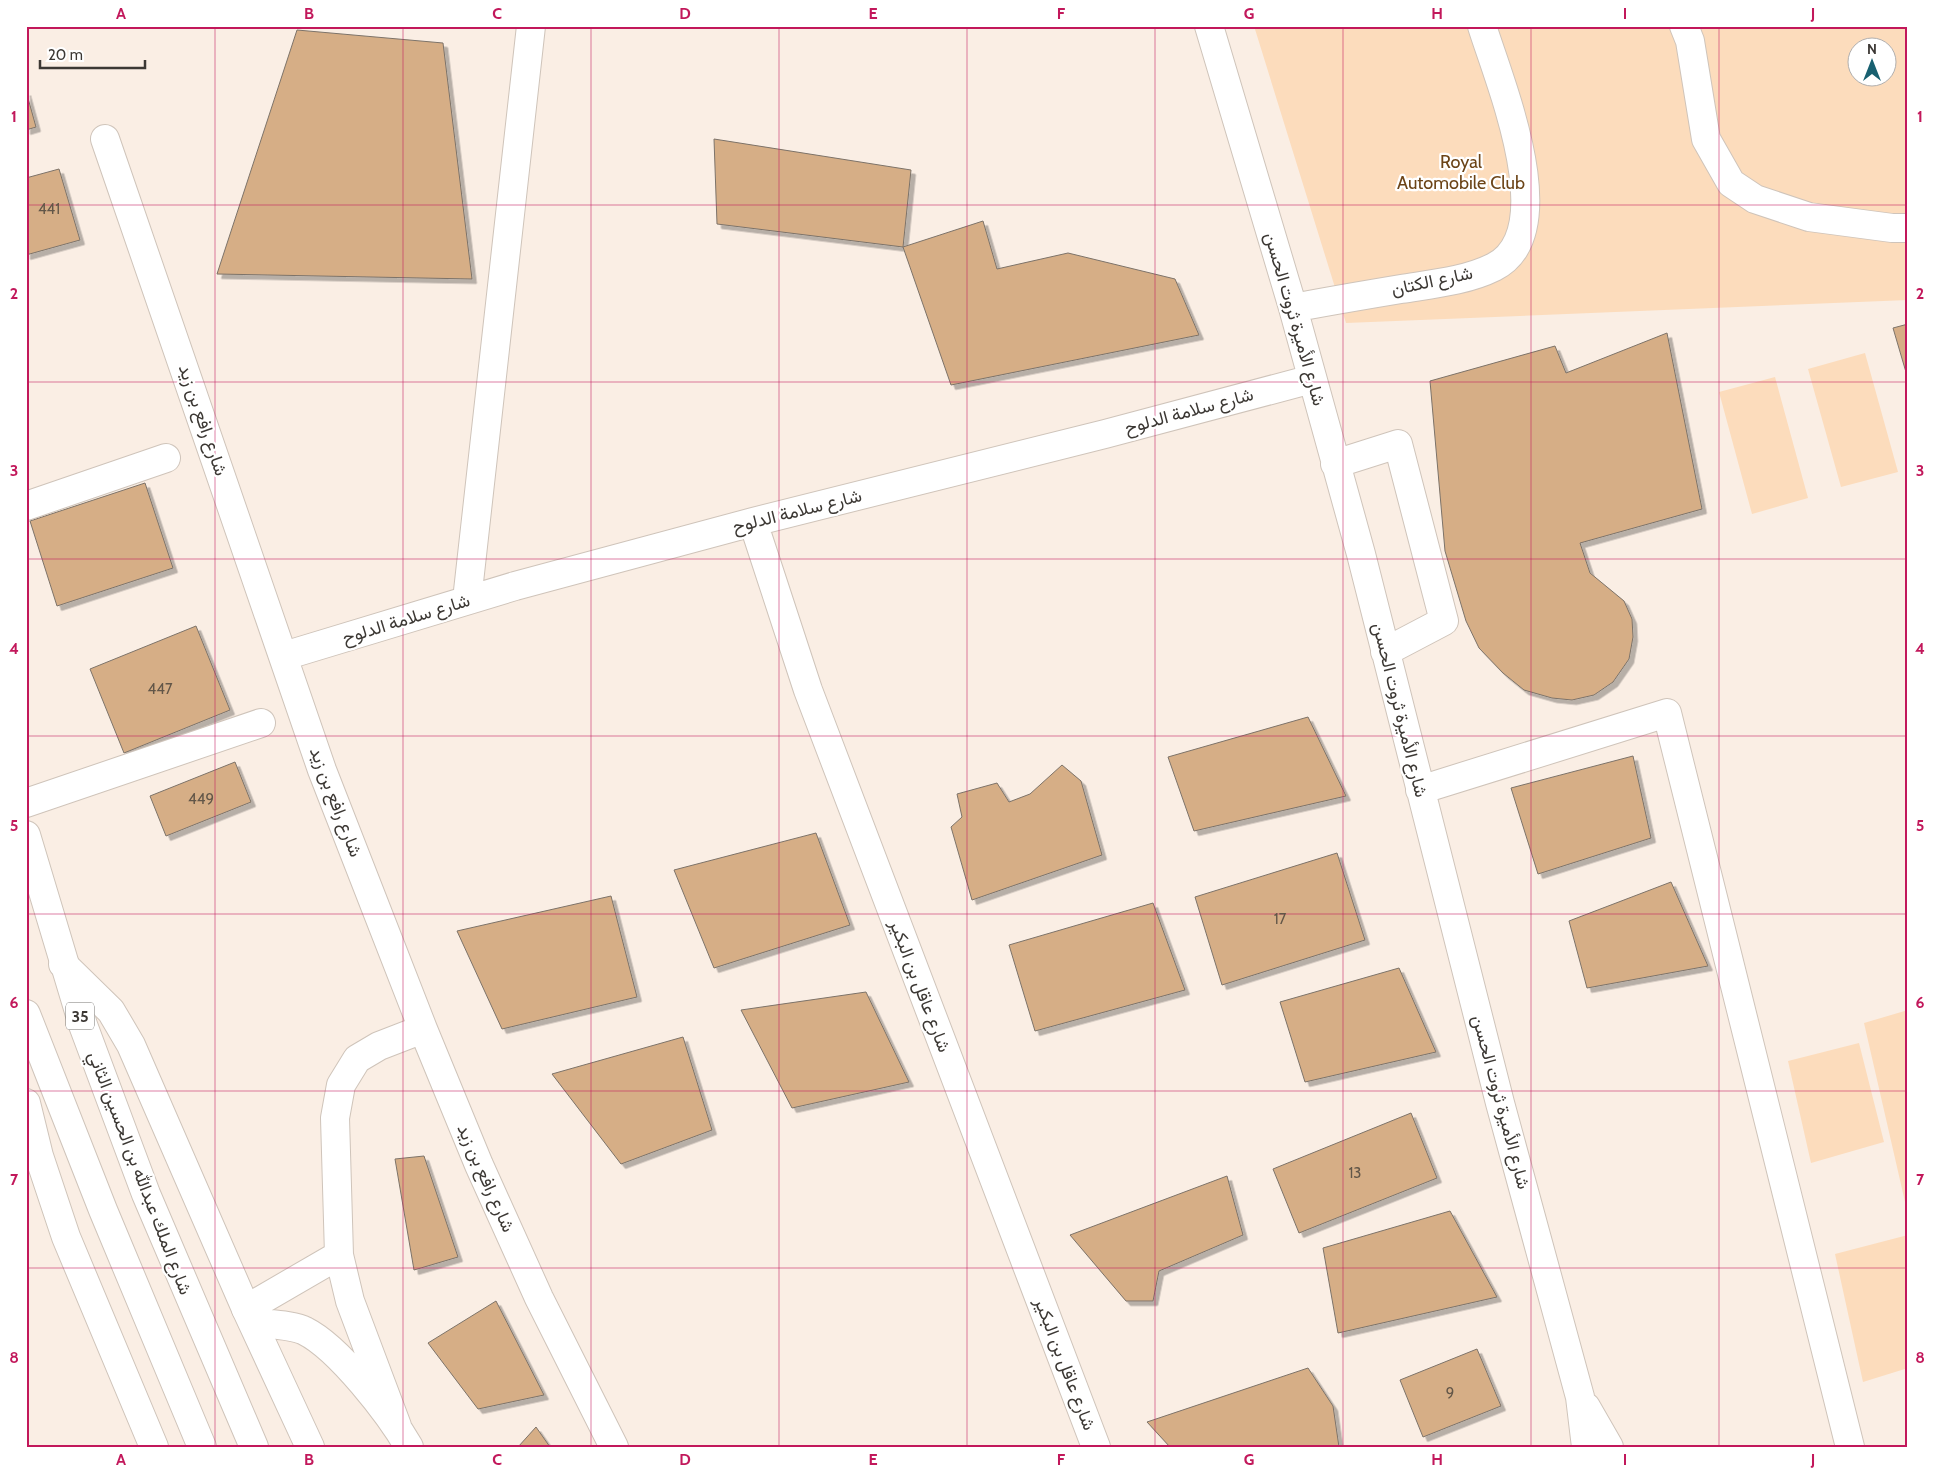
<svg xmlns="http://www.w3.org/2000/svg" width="1934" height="1473" font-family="Cabin,Vazirmatn,sans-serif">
<defs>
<filter id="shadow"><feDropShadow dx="4.5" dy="4.5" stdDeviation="0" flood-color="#0004"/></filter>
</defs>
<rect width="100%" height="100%" fill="#faeee4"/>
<!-- green -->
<path fill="#fcdcbc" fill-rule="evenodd" d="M1254 26H1908V300L1346 323ZM1856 48H1886V78H1856Z
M1865 353 1898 472 1841 487 1808 369Z
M1775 377 1808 498 1752 514 1719 392Z
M1908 1010V1215L1864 1023Z
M1859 1043 1884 1142 1811 1163 1788 1061Z
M1908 1235V1368L1863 1382 1835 1254Z"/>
<!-- building -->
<path fill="#d6ae86" stroke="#7d7369" filter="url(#shadow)" d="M297 30 443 43 472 279 217 274Z
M26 91 36 127 26 130Z
M714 139 911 170 903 247 717 224Z
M59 169 80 240 26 255V178Z
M983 221 997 269 1068 253 1175 279 1199 335 951 385 903 247Z
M1908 324V379L1893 328Z
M1667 333 1702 509 1580 543 1590 573 1624 601 1632 619 1633 637 1629 659 1613 682 1594 695 1572 700 1552 698 1524 690 1503 673 1479 648 1466 621 1445 551 1430 381 1555 346 1566 373Z
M145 483 173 568 57 606 30 521Z
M196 626 230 710 124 753 90 669Z
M1308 717 1346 796 1194 831 1168 757Z
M1633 756 1651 838 1538 874 1511 788Z
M235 762 251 802 166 836 150 796Z
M1062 765 1081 781 1102 855 972 900 951 827 962 817 957 794 997 783 1009 802 1030 794Z
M816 833 850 925 714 968 674 870Z
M1337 853 1365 940 1222 985 1195 897Z
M1671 882 1708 966 1587 988 1569 921Z
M611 896 637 997 502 1029 457 931Z
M1153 903 1185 990 1035 1031 1009 945Z
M1399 968 1436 1052 1305 1082 1280 1002Z
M866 992 909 1082 792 1108 741 1010Z
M683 1037 712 1130 621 1164 552 1074Z
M1411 1113 1437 1178 1299 1233 1273 1169Z
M424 1156 458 1257 414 1270 395 1159Z
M1227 1176 1243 1235 1159 1271 1153 1301H1126L1070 1235Z
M1450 1211 1497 1297 1338 1333 1323 1248Z
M496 1301 544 1395 478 1409 428 1343Z
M1477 1349 1501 1406 1423 1437 1400 1380Z
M1308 1368 1333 1406 1339 1447H1170L1147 1422Z
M536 1427 550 1447H518Z"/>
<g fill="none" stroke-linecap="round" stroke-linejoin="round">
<!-- minor casing -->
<g stroke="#cfc4ba" stroke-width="30">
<path id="minor" d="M1209 26 1293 308 1361 554 1500 1103 1580 1397 1586 1447
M1684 26 1690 41 1706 139 1731 183 1755 199 1809 217 1892 228H1908
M105 139 322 770 423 1029 479 1165 539 1298 614 1447
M1293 308C1329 301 1365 295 1401 289 1432 284 1466 281 1494 267 1563 232 1499 81 1482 26
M1335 464 1398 444 1444 621 1385 652
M26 506 166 458
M753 522 808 690 1096 1447
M467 600 531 26
M284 656 515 586 753 522 1105 434 1312 379
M1420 790 1667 713 1850 1447
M26 803 261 723
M246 1309 339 1255
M253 1322C267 1324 294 1325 305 1331 339 1348 390 1414 409 1447
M1586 1407 1609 1447
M397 1426 350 1301 339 1255 335 1118 341 1085 357 1059 379 1046 423 1029"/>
</g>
<!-- major casing -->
<g stroke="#cfc4ba" stroke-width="30">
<path id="major" d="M63 964 111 1011 131 1045 246 1309 310 1447
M26 1103 39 1156 66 1237 154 1447"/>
</g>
<!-- highway casing -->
<g stroke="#cfc4ba" stroke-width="30">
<path id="highway" d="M26 835 83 1025 146 1194 254 1447
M26 1014 103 1210 202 1447"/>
</g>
<!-- minor -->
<use href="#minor" stroke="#fff" stroke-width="28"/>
<!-- major -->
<use href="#major" stroke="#fff" stroke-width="28"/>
<!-- highway -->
<use href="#highway" stroke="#fff" stroke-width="28"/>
</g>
<!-- grid -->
<path fill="none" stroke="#c2185b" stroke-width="1" stroke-opacity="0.55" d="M215 26V1447M403 26V1447M591 26V1447M779 26V1447M967 26V1447M1155 26V1447M1343 26V1447M1531 26V1447M1719 26V1447M26 205H1908M26 382H1908M26 559H1908M26 736H1908M26 914H1908M26 1091H1908M26 1268H1908"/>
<g text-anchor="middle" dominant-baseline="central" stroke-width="4.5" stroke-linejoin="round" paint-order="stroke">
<!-- number labels -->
<g font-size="15" fill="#625648">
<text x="49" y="209">441</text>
<text x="160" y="689">447</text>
<text x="201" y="799">449</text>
<text x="1280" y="919">17</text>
<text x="1355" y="1173">13</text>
<text x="1450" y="1393">9</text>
</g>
<!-- shield labels -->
<rect fill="#fff" stroke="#767471" stroke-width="1" x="66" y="1002.5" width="28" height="27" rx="4"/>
<g font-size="16" font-weight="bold" fill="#3c3834">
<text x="80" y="1016">35</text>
</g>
<!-- park labels -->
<g font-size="18" fill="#6c4417" stroke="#fff">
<text x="1461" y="162">Royal<tspan x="1461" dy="21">Automobile Club</tspan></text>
</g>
<!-- street labels -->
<g font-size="18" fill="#3c3834" stroke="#fff">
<text transform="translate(1432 281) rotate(-12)">شارع الكتان</text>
<text transform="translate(1295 319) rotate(74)">شارع الأميرة ثروت الحسن</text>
<text transform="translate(1189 411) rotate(-15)">شارع سلامة الدلوح</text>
<text transform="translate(203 420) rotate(71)">شارع رافع بن زيد</text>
<text transform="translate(797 511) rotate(-14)">شارع سلامة الدلوح</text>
<text transform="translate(406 619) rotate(-17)">شارع سلامة الدلوح</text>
<text transform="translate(1400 710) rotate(76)">شارع الأميرة ثروت الحسن</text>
<text transform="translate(336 802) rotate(69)">شارع رافع بن زيد</text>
<text transform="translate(920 986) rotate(69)">شارع عاقل بن البكير</text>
<text transform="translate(1501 1102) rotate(75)">شارع الأميرة ثروت الحسن</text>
<text transform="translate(140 1173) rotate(69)">شارع الملك عبدالله بن الحسين الثاني</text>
<text transform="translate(486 1178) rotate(66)">شارع رافع بن زيد</text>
<text transform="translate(1065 1364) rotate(69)">شارع عاقل بن البكير</text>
</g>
</g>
<!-- border -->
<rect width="1934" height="1473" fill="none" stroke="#ffffff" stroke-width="55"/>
<!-- north arrow -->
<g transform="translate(1872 62)"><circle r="24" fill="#ffffff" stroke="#b1afae"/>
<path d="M0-4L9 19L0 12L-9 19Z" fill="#186070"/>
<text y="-8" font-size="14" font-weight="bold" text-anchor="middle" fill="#3c3834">N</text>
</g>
<!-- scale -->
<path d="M40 60v8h105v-8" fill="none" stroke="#3c3834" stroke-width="2.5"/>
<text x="48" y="60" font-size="15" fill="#3c3834" stroke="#ffffff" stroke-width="4" paint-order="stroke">20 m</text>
<rect x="28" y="28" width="1878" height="1418" fill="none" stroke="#c2185b" stroke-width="2"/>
<g font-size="16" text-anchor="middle" font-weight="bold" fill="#c2185b">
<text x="121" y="19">A</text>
<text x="309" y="19">B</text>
<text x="497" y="19">C</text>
<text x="685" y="19">D</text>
<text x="873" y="19">E</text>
<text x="1061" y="19">F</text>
<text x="1249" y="19">G</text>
<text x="1437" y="19">H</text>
<text x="1625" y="19">I</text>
<text x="1813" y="19">J</text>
<text x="14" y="122">1</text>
<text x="1920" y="122">1</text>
<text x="14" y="299">2</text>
<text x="1920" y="299">2</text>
<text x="14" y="476">3</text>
<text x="1920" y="476">3</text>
<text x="14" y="654">4</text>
<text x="1920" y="654">4</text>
<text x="14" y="831">5</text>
<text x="1920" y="831">5</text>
<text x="14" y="1008">6</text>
<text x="1920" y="1008">6</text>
<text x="14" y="1185">7</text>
<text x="1920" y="1185">7</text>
<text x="14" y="1363">8</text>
<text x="1920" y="1363">8</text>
<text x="121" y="1465">A</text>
<text x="309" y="1465">B</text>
<text x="497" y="1465">C</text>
<text x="685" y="1465">D</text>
<text x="873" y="1465">E</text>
<text x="1061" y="1465">F</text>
<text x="1249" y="1465">G</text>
<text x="1437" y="1465">H</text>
<text x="1625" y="1465">I</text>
<text x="1813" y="1465">J</text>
</g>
</svg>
